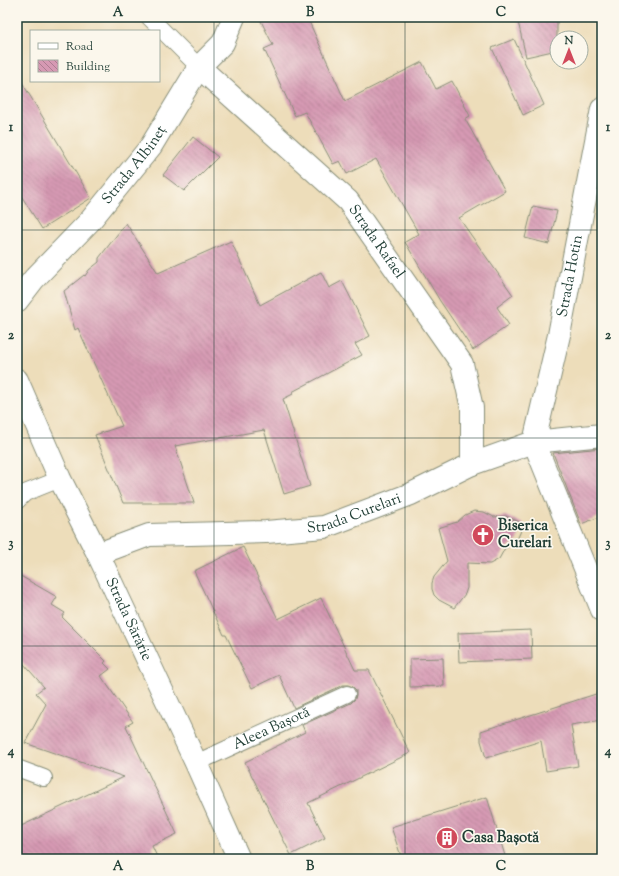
<svg xmlns="http://www.w3.org/2000/svg" width="619" height="876" font-family="'Sorts Mill Goudy',serif">
<defs>
<pattern id="building-back-hatch" width="6" height="6" patternUnits="userSpaceOnUse"><rect width="6" height="6" fill="#d699b3"/><path d="M-1 5l2 2M0 0l6 6M5-1l2 2" fill="none" stroke="#ad7e92"/></pattern>
</defs>
<rect width="100%" height="100%" fill="#fbf7ec"/>
<filter id="ink" filterUnits="userSpaceOnUse"><feTurbulence type="fractalNoise" baseFrequency=".025" numOctaves="2"/><feDisplacementMap in="SourceGraphic" scale="8" xChannelSelector="R" yChannelSelector="G"/><feConvolveMatrix kernelMatrix="1 2 1 2 8 2 1 2 1" color-interpolation-filters="sRGB"/></filter>
<filter id="wash" filterUnits="userSpaceOnUse"><feTurbulence type="fractalNoise" baseFrequency=".012" numOctaves="4" result="noise"/><feDisplacementMap in="SourceGraphic" scale="16" xChannelSelector="R" yChannelSelector="G"/><feGaussianBlur stdDeviation="0.9" result="paint"/><feColorMatrix in="noise" values="0 0 0 0 0 0 0 0 0 0 0 0 0 0 0 0 0 1.4 0 .05"/><feComposite in="paint" operator="in"/></filter>
<g filter="url(#wash)">
<rect width="100%" height="100%" fill="#edddba"/>
<g id="blocks">
<!-- building -->
<path fill="url(#building-back-hatch)" d="M259 17H307L345 101 422 62 436 89 452 81 470 116 465 119 505 191 459 218 513 295 497 307 509 325 473 350 440 301 405 242 419 234 376 159 347 174 340 161 333 164 305 112 295 116 264 49 273 45Z
M517 17H557V50L526 57Z
M514 39 544 105 523 115 492 48Z
M17 74 91 198 42 229 17 189Z
M193 137 218 157 184 191 163 175Z
M533 206 557 211 549 244 525 238Z
M126 223 158 273 231 241 260 305 321 272 329 288 342 281 370 336 355 344 362 355 292 392 293 394 283 399 310 486 284 494 264 430 175 446 194 503H123L95 435 122 426 78 328 75 330 64 291 84 275 85 276 89 270 99 262V258Z
M602 448V516L581 524 553 453Z
M474 511 484 512 494 517 506 516 524 524 515 544 505 548 499 559 490 564 467 563V588L465 594 454 608 439 600 434 595 432 589V583L434 577 447 561 438 528 457 522 465 515Z
M243 547 278 619 321 598 355 670H369L410 753 308 803 325 838 291 855 245 762 305 732 302 725 351 703 355 699 356 695V690L353 687 348 685H343L294 708 279 675 252 688 226 635H224L194 571Z
M17 574 57 597 52 605 65 613 62 617 106 661 104 663 110 669 101 676 133 722 126 726 177 834 152 846 158 859H17V828L124 777 25 743 46 704 36 693 44 687 23 663 17 659Z
M531 630 532 659 459 662 458 633Z
M443 658 444 686 410 687V659Z
M602 692V720L571 725 578 766 546 771 541 741 486 758 481 741V731Z
M487 797 506 859H402L391 827Z"/>
</g>
</g>
<g filter="url(#ink)">
<use href="#blocks" fill-opacity="0" stroke="#868d77" stroke-width="1"/>
<g fill="none" stroke-linecap="round" stroke-linejoin="round">
<!-- service casing -->
<g stroke="#868d77" stroke-width="18">
<g id="service">
<path d="M149 17 199 67"/>
<path d="M17 501 25 493 60 479"/>
<path id="s1" d="M196 763 347 694"/>
<path d="M17 768 44 778"/>
</g>
</g>
<!-- minor casing -->
<g stroke="#868d77" stroke-width="24">
<g id="minor">
<path id="s2" d="M199 67 348 201 462 364 472 408V464"/>
<path id="s3" d="M17 301 34 279 90 221 151 146 199 67 223 43 234 17"/>
<path id="s4" d="M534 442 559 335 602 109"/>
<path d="M534 442 602 610"/>
<path id="s5" d="M98 554 149 535 266 532 324 527 411 494 472 464 534 442 602 435"/>
</g>
</g>
<!-- tertiary casing -->
<g stroke="#868d77" stroke-width="24">
<g id="tertiary">
<path id="s6" d="M17 380 60 479 98 554 196 763 239 859"/>
</g>
</g>
<!-- service -->
<use href="#service" stroke="#fff" stroke-width="16"/>
<!-- minor -->
<use href="#minor" stroke="#fff" stroke-width="22"/>
<!-- tertiary -->
<use href="#tertiary" stroke="#fff" stroke-width="22"/>
</g>
</g>
<!-- grid -->
<path fill="none" stroke="#1f3d34" stroke-width="1" stroke-opacity="0.55" d="M214 17V859M405 17V859M17 230H602M17 438H602M17 646H602"/>
<!-- icons -->
<defs>
<g id="church-disc" transform="scale(1.15)"><circle r="9.5" fill="#d1495b" stroke="#fbf7ec"/><path d="M-1.2-6h2.4v3.5h3.3v2.4h-3.3V6h-2.4V-.1h-3.3v-2.4h3.3Z" fill="#fff"/></g>
<g id="building-disc" transform="scale(1.15)"><circle r="9.5" fill="#d1495b" stroke="#fbf7ec"/><path d="M-4-6H4V6H1V3H-1V6H-4ZM-2.5-4.3h1.7v1.8h-1.7ZM.8-4.3h1.7v1.8H.8ZM-2.5-1h1.7V.8h-1.7ZM.8-1h1.7V.8H.8Z" fill="#fff"/></g>
</defs>
<g fill-rule="evenodd">
<use href="#church-disc" x="483" y="535"/>
<use href="#building-disc" x="447" y="838"/>
</g>
<g text-anchor="middle" dominant-baseline="central" stroke-width="3.5" stroke-linejoin="round" paint-order="stroke">
<!-- street labels -->
<g font-size="15" fill="#1f3d34" stroke="#fbf7ec">
<text stroke="none"><textPath href="#s3" startOffset="180">Strada Albineț</textPath></text>
<text stroke="none"><textPath href="#s2" startOffset="250">Strada Rafael</textPath></text>
<text stroke="none"><textPath href="#s4" startOffset="170">Strada Hotin</textPath></text>
<text stroke="none"><textPath href="#s5" startOffset="262">Strada Curelari</textPath></text>
<text stroke="none"><textPath href="#s6" startOffset="264">Strada Sărărie</textPath></text>
<text stroke="none"><textPath href="#s1" startOffset="83">Aleea Bașotă</textPath></text>
</g>
<!-- poi labels -->
<g font-size="15" font-weight="bold" fill="#1f3d34" stroke="#fbf7ec" text-anchor="start">
<text x="498" y="526">Biserica<tspan x="498" dy="17">Curelari</tspan></text>
<text x="462" y="838">Casa Bașotă</text>
</g>
</g>
<!-- margin -->
<rect width="619" height="876" fill="none" stroke="#fbf7ec" stroke-width="44"/>
<!-- legend -->
<rect x="30" y="30" width="130" height="52" fill="#fbf7ec" stroke="#a3ada2"/>
<rect x="38" y="43" width="20" height="6" fill="#ffffff" stroke="#a3ada2"/>
<text x="66" y="50" font-size="12" fill="#1f3d34">Road</text>
<rect x="38" y="60" width="20" height="12" fill="url(#building-back-hatch)" stroke="#a3ada2"/>
<text x="66" y="70" font-size="12" fill="#1f3d34">Building</text>
<!-- north arrow -->
<g transform="translate(569 50)"><circle r="19" fill="#fbf7ec" stroke="#a3ada2"/>
<path d="M0-3L7 15L0 10L-7 15Z" fill="#d1495b"/>
<text y="-6" font-size="11" font-weight="bold" text-anchor="middle" fill="#1f3d34">N</text>
</g>
<rect x="22" y="22" width="575" height="832" fill="none" stroke="#1f3d34" stroke-width="1.5"/>
<g font-size="13" text-anchor="middle" font-weight="bold" fill="#1f3d34">
<text x="118" y="16">A</text>
<text x="310" y="16">B</text>
<text x="501" y="16">C</text>
<text x="11" y="131">1</text>
<text x="608" y="131">1</text>
<text x="11" y="339">2</text>
<text x="608" y="339">2</text>
<text x="11" y="547">3</text>
<text x="608" y="547">3</text>
<text x="11" y="755">4</text>
<text x="608" y="755">4</text>
<text x="118" y="870">A</text>
<text x="310" y="870">B</text>
<text x="501" y="870">C</text>
</g>
</svg>
